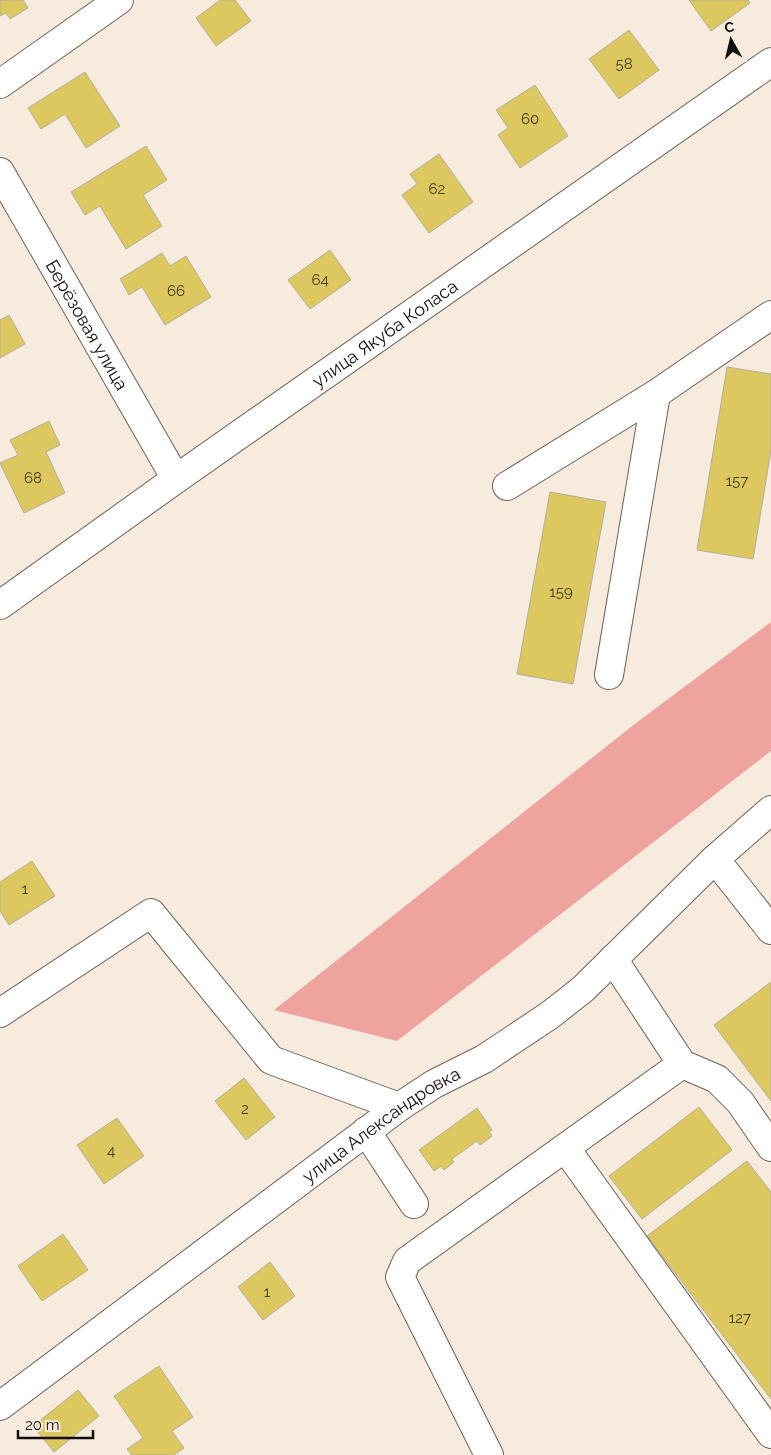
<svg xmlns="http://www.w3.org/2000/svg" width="771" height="1455" font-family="Raleway,sans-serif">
<rect width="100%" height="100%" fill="#f7ebdd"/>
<!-- green -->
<path fill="#efa39f" d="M771 622V751L397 1041 274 1010 636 723Z"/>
<!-- building -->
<path fill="#ddc75f" stroke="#b1ae9e" d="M0 0H23L28 8 10 19 6 13 0 16Z
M220 0H235L251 21 216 46 196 18Z
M689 0H748L750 3 711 31Z
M629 30 659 70 619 99 589 59Z
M85 72 120 126 86 148 65 114 41 129 28 108Z
M535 85 568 136 520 168 498 135 508 128 496 110Z
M146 146 167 180 143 195 162 226 126 249 100 206 85 215 71 192Z
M439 154 473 202 429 233 402 195 417 184 410 174Z
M330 250 351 280 310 309 288 280Z
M162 253 170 266 186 256 211 297 165 325 142 287 129 295 120 279Z
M9 315 25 344 0 358V320Z
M727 367 771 374V450L753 559 697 550Z
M49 421 60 445 46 452 65 493 24 513 0 463 18 455 10 440Z
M550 492 606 502 573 684 517 674Z
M32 861 55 896 9 925 0 911V882Z
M771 982V1101L714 1025Z
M244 1078 275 1117 246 1140 215 1101Z
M699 1107 732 1150 642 1219 609 1176Z
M477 1108 492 1130 489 1132 492 1136 480 1145 477 1141 452 1159 454 1162 444 1170 441 1166 434 1171 419 1150Z
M117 1118 144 1156 104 1184 77 1145Z
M747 1161 771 1192V1399L647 1236Z
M63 1234 88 1270 42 1301 18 1266Z
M270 1262 295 1296 263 1320 238 1287Z
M159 1366 193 1417 172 1431 184 1448 174 1455H132L127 1449 143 1438 114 1396Z
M78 1390 99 1416 54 1452 33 1426Z"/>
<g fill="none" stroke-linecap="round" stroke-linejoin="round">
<!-- minor casing -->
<g stroke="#6c6256" stroke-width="30">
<g id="minor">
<path d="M0 84 119 0"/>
<path id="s1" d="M0 172 176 479"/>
<path d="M507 486 656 394 771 315"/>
<path id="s2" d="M0 605 176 479 771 62"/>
<path d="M609 675 656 394"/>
<path d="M715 859 771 930"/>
<path d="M613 959 682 1064"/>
<path d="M0 1013 151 913 271 1060 399 1107"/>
<path d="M366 1131 414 1204"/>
<path d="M566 1149 771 1434"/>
<path id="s3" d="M0 1406 399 1107 434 1084 484 1059 550 1015 583 989 715 859 771 810"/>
<path d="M489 1455 400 1277 407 1261 682 1064 717 1079 740 1102 771 1147"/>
</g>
</g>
<!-- minor -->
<use href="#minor" stroke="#fff" stroke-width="28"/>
</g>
<g text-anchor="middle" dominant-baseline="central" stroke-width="4" stroke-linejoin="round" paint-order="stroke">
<!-- number labels -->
<g font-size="15" fill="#443c1e">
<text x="624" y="64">58</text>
<text x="530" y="119">60</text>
<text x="437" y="189">62</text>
<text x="320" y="280">64</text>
<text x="176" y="291">66</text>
<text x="33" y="478">68</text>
<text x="737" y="481">157</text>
<text x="561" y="592">159</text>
<text x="25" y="889">1</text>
<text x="245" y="1109">2</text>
<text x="111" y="1151">4</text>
<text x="267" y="1292">1</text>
<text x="740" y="1318">127</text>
</g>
<!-- street labels -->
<g font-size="18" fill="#110d09" stroke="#f7ebdd">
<text stroke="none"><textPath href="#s1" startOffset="176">Берёзовая улица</textPath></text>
<text stroke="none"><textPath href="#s2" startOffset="471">улица Якуба Коласа</textPath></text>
<text stroke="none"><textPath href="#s3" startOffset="474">улица Александровка</textPath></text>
</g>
</g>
<!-- north arrow -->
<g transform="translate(731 40) rotate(352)" stroke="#f7ebdd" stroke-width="4" paint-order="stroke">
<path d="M0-4L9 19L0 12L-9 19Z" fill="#110d09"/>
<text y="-8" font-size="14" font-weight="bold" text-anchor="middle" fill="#110d09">С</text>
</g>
<!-- scale -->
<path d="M18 1430v8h75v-8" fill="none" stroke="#110d09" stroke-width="2.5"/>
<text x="25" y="1430" font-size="15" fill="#110d09" stroke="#f7ebdd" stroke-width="4" paint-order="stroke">20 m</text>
</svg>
